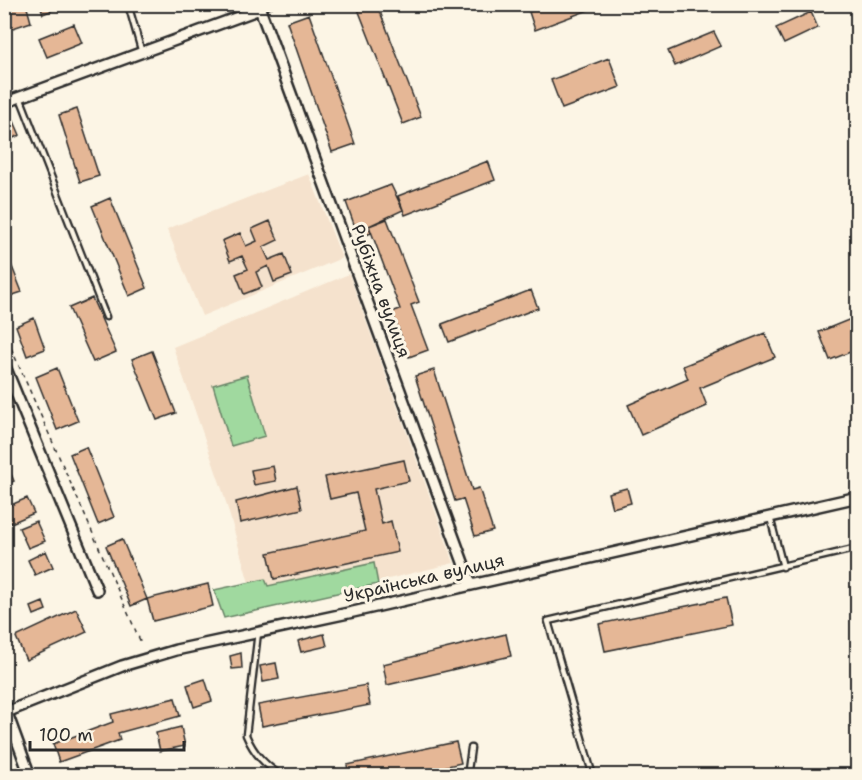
<svg xmlns="http://www.w3.org/2000/svg" width="862" height="780" font-family="'Shantell Sans',sans-serif">
<rect width="100%" height="100%" fill="#fcf5e5"/>
<filter id="ink" filterUnits="userSpaceOnUse"><feTurbulence type="fractalNoise" baseFrequency=".0167" numOctaves="2"/><feDisplacementMap in="SourceGraphic" scale="12" xChannelSelector="R" yChannelSelector="G"/><feConvolveMatrix kernelMatrix="1 2 1 2 8 2 1 2 1" color-interpolation-filters="sRGB"/></filter>
<g filter="url(#ink)">
<!-- built -->
<path fill="#f5e2cd" d="M309 174 342 258 202 316 167 229Z
M349 274 454 563 257 611 223 492 173 347Z"/>
<!-- green -->
<path fill="#a0d99f" stroke="#668265" stroke-width="1.5" d="M247 375 265 436 231 446 213 385Z
M374 563 378 584 224 618 214 590 265 579 268 586Z"/>
<!-- building -->
<path fill="#e5b796" stroke="#2b2b2b" stroke-width="1.5" d="M19 4H26L31 22 4 31V9Z
M40 4H68L43 14Z
M356 4H377L421 117 403 124Z
M548 4H602V5L535 30 529 12Z
M811 12 818 28 784 44 776 28Z
M309 14 355 144 332 152 287 22Z
M74 24 82 43 47 57 39 38Z
M714 32 721 46 675 66 668 51Z
M609 58 620 87 562 109 551 80Z
M77 109 99 176 80 182 59 115Z
M10 112 20 135 4 142V114Z
M488 161 495 180 405 215 398 196Z
M391 185 403 210 369 226 371 233 359 238 346 202Z
M110 198 147 288 129 296 92 206Z
M387 219 419 302 411 305 428 350 409 357 392 312 400 309 369 226Z
M270 221 278 240 263 247 269 260 284 254 292 275 274 282 268 266 256 272 262 287 244 294 236 274 248 269 242 256 230 261 222 241 240 233 246 246 257 241 252 229Z
M7 254 22 292 4 298V255Z
M531 290 538 308 449 342 442 324Z
M92 298 116 352 93 362 69 308Z
M858 316V349L830 360 819 332Z
M34 318 45 349 27 356 16 326Z
M765 333 775 357 700 388 707 406 641 435 628 405 688 379 683 366Z
M152 351 176 413 157 420 132 359Z
M57 368 78 421 57 430 36 377Z
M434 370 472 490 479 488 493 531 475 536 463 499 455 501 415 376Z
M86 447 114 517 98 524 70 454Z
M404 460 409 481 374 489 382 524 391 521 398 552 274 579 268 553 365 531 356 493 330 499 325 477Z
M273 466 276 481 254 485 251 470Z
M8 467 14 481 4 485V469Z
M297 486 302 509 240 523 236 502Z
M627 488 631 503 612 508 608 493Z
M27 498 34 513 9 524 4 515V508Z
M36 521 45 541 28 548 19 528Z
M122 539 147 599 131 606 106 546Z
M46 551 53 567 35 575 28 560Z
M208 584 213 606 153 621 147 599Z
M726 598 732 625 605 651 599 624Z
M43 602 46 610 34 615 31 607Z
M76 609 87 632 26 660 16 637Z
M324 634 327 646 301 652 298 641Z
M506 634 511 656 387 685 383 664Z
M241 653 242 668 232 669 230 656Z
M276 663 279 679 263 682 260 666Z
M205 679 212 701 194 707 187 685Z
M366 685 370 705 262 726 258 705Z
M175 698 180 716 118 733 120 740 59 762 53 744 113 722 111 714Z
M181 727 185 746 160 751 156 733Z
M456 742 461 763 404 776H349L347 765Z"/>
<g fill="none" stroke-linecap="round" stroke-linejoin="round">
<!-- lane casing -->
<g stroke="#2b2b2b" stroke-width="9">
<path id="lane" d="M128 4 142 53
M260 9 271 4
M20 97 106 317
M770 517 783 567
M258 632 246 735C254 754 265 765 282 776
M464 776 468 770 471 748
M593 776 548 621 858 548"/>
</g>
<!-- street casing -->
<g stroke="#2b2b2b" stroke-width="14">
<path id="street" d="M4 103 260 9 471 584
M4 364 97 590
M4 705 30 776
M4 713 122 666 176 650 353 612 858 497"/>
</g>
<!-- path -->
<path stroke="#2b2b2b" stroke-width="1.5" stroke-dasharray="4.5 4.5" stroke-linecap="butt" d="M4 332 142 645"/>
<!-- lane -->
<use href="#lane" stroke="#fcf5e5" stroke-width="4.5"/>
<!-- street -->
<use href="#street" stroke="#fcf5e5" stroke-width="9"/>
</g>
</g>
<g text-anchor="middle" dominant-baseline="central" stroke-width="6" stroke-linejoin="round" paint-order="stroke">
<!-- street labels -->
<g font-size="18" fill="#2b2b2b" stroke="#fcf5e5">
<text transform="translate(381 291) rotate(70)">Рубіжна вулиця</text>
<text transform="translate(424 578) rotate(-13)">Українська вулиця</text>
</g>
</g>
<!-- margin -->
<rect width="862" height="780" fill="none" stroke="#fcf5e5" stroke-width="24"/>
<rect x="12" y="12" width="838" height="756" fill="none" stroke="#2b2b2b" stroke-width="2" filter="url(#ink)"/>
<!-- scale -->
<path d="M30 741v9h154v-9" fill="none" stroke="#2b2b2b" stroke-width="3"/>
<text x="39" y="741" font-size="18" fill="#2b2b2b" stroke="#fcf5e5" stroke-width="4.5" paint-order="stroke">100 m</text>
</svg>
